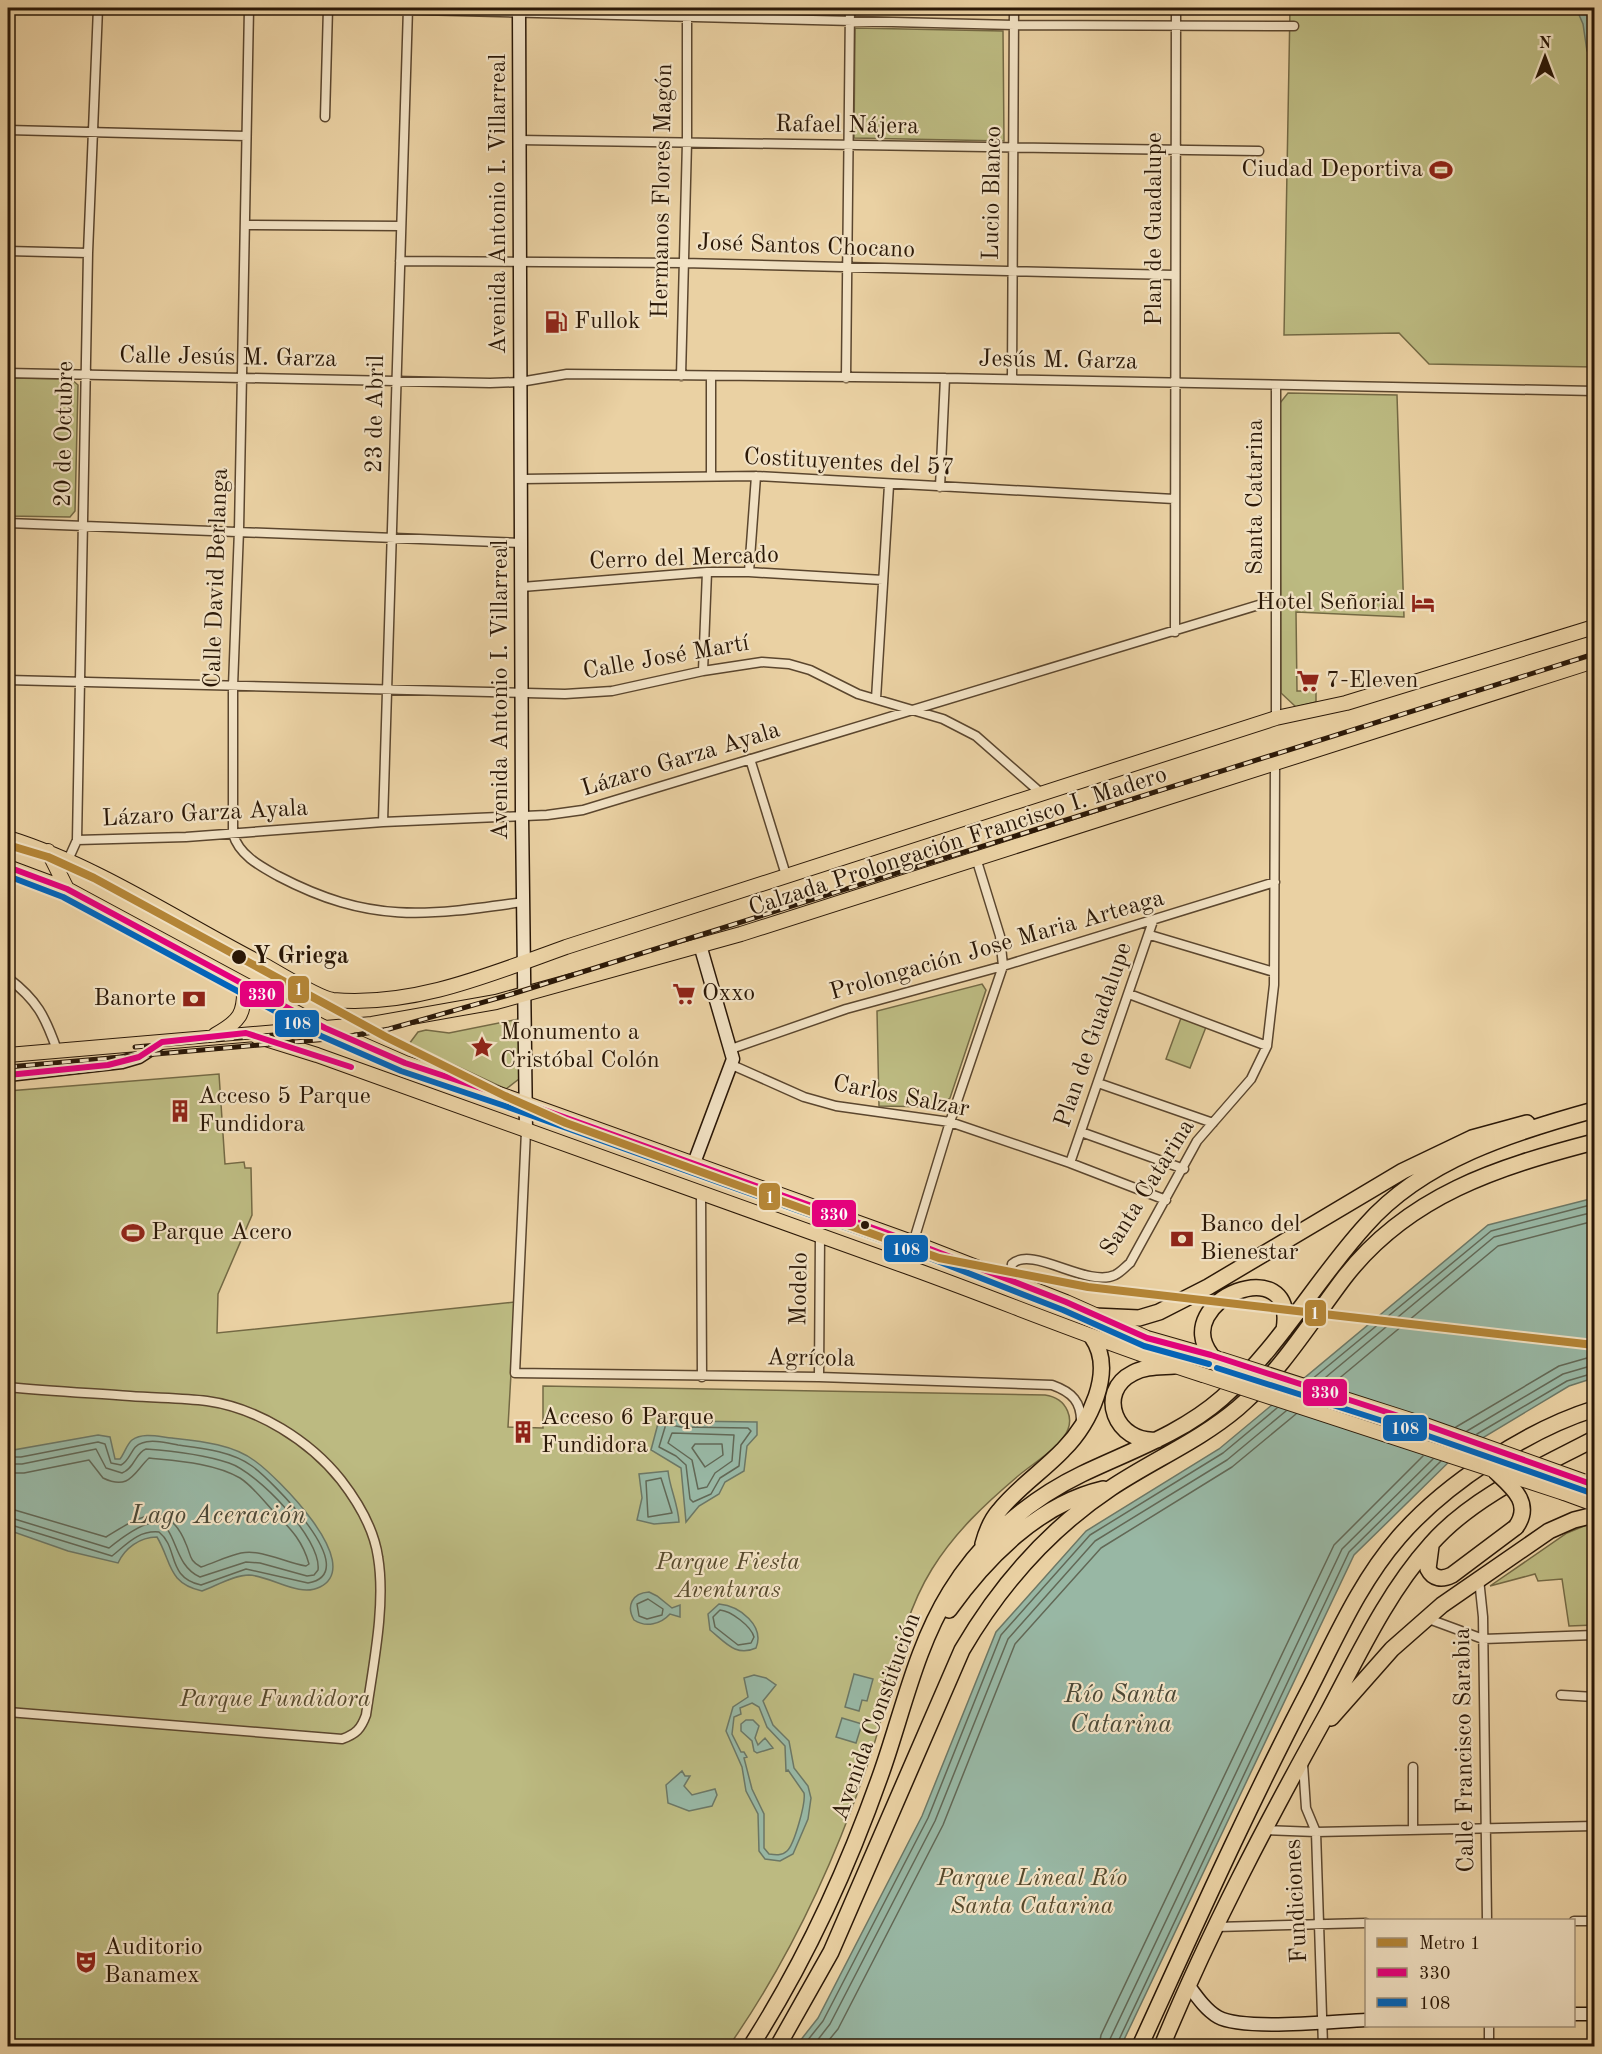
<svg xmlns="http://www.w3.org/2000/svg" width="1602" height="2054" font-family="'Old Standard TT',serif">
<rect width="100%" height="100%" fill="#ead1a3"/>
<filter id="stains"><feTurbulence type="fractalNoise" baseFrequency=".00333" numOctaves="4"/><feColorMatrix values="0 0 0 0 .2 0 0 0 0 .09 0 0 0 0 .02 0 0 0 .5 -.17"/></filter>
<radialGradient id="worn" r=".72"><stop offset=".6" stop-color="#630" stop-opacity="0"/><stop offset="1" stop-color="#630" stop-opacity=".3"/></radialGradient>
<!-- green -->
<path fill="#bcba81" stroke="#746944" stroke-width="1.5" d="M1290 8H1594V367L1429 364 1399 333 1284 335Z
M855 28 1003 31 1004 141 854 138Z
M8 378 71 379 78 385 75 511 70 517 8 516Z
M1288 393 1397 395 1404 617 1296 612 1297 691H1316V702L1296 707 1281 693 1280 403Z
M982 984 986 990 950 1098 937 1107 879 1106 877 1011Z
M1181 1018 1206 1027 1190 1068 1166 1059Z
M519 1019V1079L506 1089 409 1044 418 1032 426 1030 449 1033Z
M219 1074 225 1164 244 1162 245 1168H251L252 1215 218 1294 217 1333 515 1302 508 1427 543 1428V1386L1045 1395C1067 1398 1077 1420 1063 1438 1052 1453 1032 1464 1018 1476 985 1504 955 1532 932 1569 897 1625 892 1692 871 1754 837 1857 791 1957 729 2046H8V1091Z
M1594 1522V1625L1569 1626 1562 1579 1538 1581 1535 1574 1490 1586 1567 1533Z"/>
<!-- water -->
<path fill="#98b7a4" stroke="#6c7765" stroke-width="1.5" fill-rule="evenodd" d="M1576 8H1594V54L1587 51 1583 24Z
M1594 1198V1378L1569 1386 1459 1452 1354 1555 1121 2046H796L818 2018 922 1816 996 1632 1086 1531 1219 1449 1488 1225Z
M660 1416 681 1421 757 1422V1435L747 1446 744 1471 725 1482 719 1494 699 1506 686 1522 681 1468 651 1450Z
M98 1435 110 1437 115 1459H120C124 1454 127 1444 132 1440 143 1432 160 1437 172 1438 199 1441 233 1444 255 1461 276 1476 366 1564 320 1587 299 1598 271 1576 249 1575 234 1575 216 1586 202 1591 167 1583 172 1562 157 1537 140 1537 125 1548 118 1563L68 1551 8 1530V1451Z
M668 1471C670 1489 678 1504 679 1522L654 1524 637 1520 642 1498 639 1474Z
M649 1592 657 1596 672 1608 680 1605V1617L670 1614C661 1624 646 1628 634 1620 626 1606 632 1593 649 1592Z
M719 1604C740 1606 765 1626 756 1648 736 1657 726 1643 710 1630L708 1614Z
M854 1674 873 1679 867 1701 862 1700 859 1711 845 1707Z
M754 1675 766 1678 776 1685 763 1701 773 1725 789 1741 794 1768 808 1786 811 1798 808 1819 793 1854 780 1861 765 1859 759 1851 758 1814 746 1791 742 1767 726 1731 733 1707 748 1697 744 1678ZM752 1703 759 1707 767 1727 785 1746 786 1771 788 1770 804 1793C806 1803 794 1845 787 1851 782 1856 775 1855 769 1854L764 1848V1814L752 1789 744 1758 747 1757 744 1752H741L732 1734 734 1717 741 1714 740 1708Z
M842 1718 862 1724 856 1743 836 1737Z
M746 1720H753L759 1726 755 1738 758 1745 765 1738 773 1748 757 1753 754 1751 752 1741 741 1731V1724Z
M682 1771 685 1776H690L684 1786 692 1795 715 1789 717 1795 712 1806 689 1811 668 1803 666 1785Z"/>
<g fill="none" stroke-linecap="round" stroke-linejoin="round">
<!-- shore -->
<path stroke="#626856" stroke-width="1.5" d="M1311 1380 1491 1231 1594 1204
M1320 1382 1494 1237 1594 1212
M1330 1386 1498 1246 1594 1221
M666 1424 681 1427 748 1428 751 1431 741 1445 739 1466 720 1478 711 1494 693 1502 690 1499 686 1465 676 1456 659 1447Z
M1456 1427 1559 1366 1594 1356
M1467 1431 1563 1374 1594 1365
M672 1433 734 1435 732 1461 715 1473 707 1487 698 1489 692 1460 668 1443Z
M1477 1434 1567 1381 1594 1373
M695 1444H722L723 1455 705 1467 692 1448Z
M8 1457H21L98 1442 105 1444 111 1463 121 1465C131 1460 131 1446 142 1443 152 1439 167 1443 178 1445 201 1448 232 1451 252 1466 270 1479 366 1573 308 1583L246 1569 201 1585C166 1577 179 1548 159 1532 138 1530 126 1545 112 1556L8 1524
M8 1464H22L96 1449 106 1468 122 1473C135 1468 135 1453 146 1449 174 1451 202 1454 229 1463 257 1472 322 1539 318 1570L314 1575 307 1576 260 1563 246 1562 200 1577C160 1560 188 1484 109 1548L8 1517
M8 1473H24L89 1460 103 1478C130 1491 134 1472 149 1458 178 1461 214 1463 240 1478 254 1487 264 1502 276 1514 292 1530 303 1542 309 1564L306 1566C285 1563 263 1549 241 1553 227 1556 214 1563 201 1567 189 1561 191 1555 186 1544 167 1496 137 1518 106 1537L8 1508
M661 1478 672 1513 648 1517 646 1481Z
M648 1599 663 1609 662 1615 647 1619 639 1616 637 1604Z
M720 1610C731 1611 751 1626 754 1637L751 1643 738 1645 715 1627 713 1617Z
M803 2046 823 2021 928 1818 1001 1635 1090 1535 1223 1453 1277 1408
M813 2046 830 2024 935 1821 1008 1639 1095 1541 1227 1460 1286 1411
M824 2046 838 2029 943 1825 1015 1644 1101 1548 1232 1467 1296 1414
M1099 2046 1101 2035 1334 1545 1423 1456
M1108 2046 1110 2039 1342 1549 1433 1459
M1116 2046 1349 1552 1441 1461"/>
<!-- street casing -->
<g stroke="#5b462e" stroke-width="11">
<path id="street" d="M249 8 239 530 233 686V834C239 855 260 866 278 876 370 924 425 916 523 902
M336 8 1014 25 1294 26
M325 117 328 8
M8 130 246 136
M519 140 1259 151
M245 225 401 226
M8 251 88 253
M400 261 684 263 1174 275
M8 373 490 383 520 382 567 374 945 378 1594 391
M681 376 687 142V8
M846 378 850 8
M1012 379 1014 8
M1276 385V718
M711 475V377
M522 479 756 476 1174 499
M940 487 945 378
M8 523 522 543
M749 572 756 476
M522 587 707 572H749L883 580
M1175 632 1176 8
M703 671 707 572
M8 680 565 694 612 691 703 671 762 662 789 664 810 670 858 694 943 719 976 736 1042 794
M876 699 889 485
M750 759 786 875
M383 822 408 8
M77 840 186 837 383 822 547 815 583 810 1275 600
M68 860 77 840 88 253 98 8
M1150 935 1274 972
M8 978C37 1000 45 1016 57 1050
M1129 994 1267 1046
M731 1049 846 1009 1003 966 1275 882
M732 1065 804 1097 836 1106 950 1122 1070 1163 1166 1200
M1098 1083 1213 1123
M526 1131 515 1373 819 1377 1052 1385C1072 1392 1082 1402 1081 1424
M1081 1132 1184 1169
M1070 1163 1153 921
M701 1194 702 1377
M906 1266 950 1122 1003 966 1000 936 976 858
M1010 1279 1012 1264C1032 1245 1087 1288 1115 1275 1121 1272 1125 1267 1130 1263L1197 1141 1251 1079 1267 1046 1274 985 1275 765
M819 1377 820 1236
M8 1387C48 1391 89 1393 130 1396 155 1398 182 1398 207 1401 258 1408 310 1441 341 1480 358 1502 374 1529 378 1557 386 1605 373 1666 366 1715 361 1729 356 1734 342 1739L8 1712
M1479 1579 1483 1617 1487 1920
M1426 1618 1483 1639 1594 1635
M1561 1695 1594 1697
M1303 1764 1306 1808 1316 1832 1323 2046
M1413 1767V1828
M1264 1830 1316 1832 1594 1826
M1574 1921H1594
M1216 1927 1366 1923
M1489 2026V2046"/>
</g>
<!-- secondary casing -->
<g stroke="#2b1807" stroke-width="15">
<path id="secondary" d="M519 8 522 816 526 1131
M8 1075 122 1062 139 1057 162 1042
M694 1163 733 1059 700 945
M1189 1986C1197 1997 1206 2010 1218 2017 1243 2031 1335 2021 1366 2020
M1574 2014H1594"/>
</g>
<!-- primary casing -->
<g stroke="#2b1807" stroke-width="16">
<path id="primary" d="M8 838C98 866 180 922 264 965 279 973 318 998 333 1000 414 1007 491 974 566 947L1276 718 1346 703 1594 627
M48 851 67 889
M8 867 67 889 325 1028 405 1063 508 1097 912 1242 1066 1302 1147 1338 1217 1358
M215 1035C240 1021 245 1014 244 986
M256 1036 317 1055C513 1126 709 1196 905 1266 1005 1302 1102 1343 1203 1375
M8 1055 372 1024 496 1002 741 934 1594 661
M1564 1493 1594 1504"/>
</g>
<!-- highway casing -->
<g stroke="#2b1807" stroke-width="18">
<path id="highway" d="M1094 1316 1139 1318 1159 1312 1208 1287 1403 1171 1472 1138 1527 1123
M1211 1355C1169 1301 1298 1248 1284 1330
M1157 1440C1116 1444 1095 1392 1133 1373 1145 1366 1160 1367 1174 1366
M983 1544C986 1533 991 1520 999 1511 1017 1488 1043 1471 1063 1450 1089 1424 1116 1371 1092 1337
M1431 1546 1428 1569C1433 1579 1442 1580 1452 1575L1516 1527
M949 1610C986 1558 1039 1504 1103 1489
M1331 1718 1392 1649 1442 1605 1549 1531 1574 1520 1594 1515
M751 2046C806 1960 848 1868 882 1771 903 1711 916 1647 950 1592 981 1541 1028 1500 1082 1474 1130 1451 1181 1434 1222 1398 1279 1348 1315 1281 1366 1225 1423 1160 1514 1132 1594 1110
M778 2046 831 1952 962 1650C1000 1585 1048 1530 1111 1488 1153 1460 1199 1441 1238 1408 1281 1371 1310 1323 1344 1278 1408 1195 1498 1167 1594 1142
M1140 2046C1194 1928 1247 1809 1307 1694 1335 1640 1359 1583 1399 1537 1445 1484 1527 1430 1594 1409
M1162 2046C1209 1932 1267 1822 1327 1714 1358 1656 1387 1593 1431 1544 1473 1496 1539 1468 1594 1439"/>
</g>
<!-- street -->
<use href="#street" stroke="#f1e1c3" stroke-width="8"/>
<!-- secondary -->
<use href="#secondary" stroke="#f1e1c3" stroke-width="12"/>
<!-- primary -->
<use href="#primary" stroke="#ead1a3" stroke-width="14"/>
<!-- highway -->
<use href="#highway" stroke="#ead1a3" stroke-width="15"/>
<!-- rail casing -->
<g stroke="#2b1807" stroke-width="5">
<path id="rail" d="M135 1047 285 1034
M8 1067 340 1038 389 1029 512 994 1594 654"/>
</g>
<!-- rail -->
<use href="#rail" stroke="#f1e1c3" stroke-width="3" stroke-dasharray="9" stroke-linecap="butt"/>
<!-- primary-bridge casing -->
<g stroke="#2b1807" stroke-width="16" stroke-linecap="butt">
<path id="primary-bridge" d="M1220 1359 1417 1422 1583 1481
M1203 1375 1564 1493"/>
</g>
<!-- highway-bridge casing -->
<g stroke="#2b1807" stroke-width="18" stroke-linecap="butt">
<path id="highway-bridge" d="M1495 1471C1512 1487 1533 1503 1516 1527"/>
</g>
<!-- primary-bridge -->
<use href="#primary-bridge" stroke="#ead1a3" stroke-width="14"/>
<!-- highway-bridge -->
<use href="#highway-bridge" stroke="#ead1a3" stroke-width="15"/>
<!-- bus-1 casing -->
<g stroke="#f1e1c3" stroke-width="10">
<path id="bus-1" d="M8 867 67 889 325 1028 405 1063 508 1097 912 1242 1066 1302 1147 1338 1211 1355 1417 1422 1594 1485
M8 1075 108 1065 139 1057 162 1042 246 1033 351 1067"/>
</g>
<!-- bus-2 casing -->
<g stroke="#f1e1c3" stroke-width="10">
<path id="bus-2" d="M8 876 63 897 321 1036 401 1071 505 1106 909 1250 1063 1310 1144 1346 1209 1364
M1217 1368 1414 1431 1591 1493"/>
</g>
<!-- bus-1 -->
<use href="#bus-1" stroke="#e5007d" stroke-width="6"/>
<!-- bus-2 -->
<use href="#bus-2" stroke="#0065bd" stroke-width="6"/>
<!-- metro-1 casing -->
<g stroke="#f1e1c3" stroke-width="12">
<path id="metro-1" d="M8 845 48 857 94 878 386 1037 505 1096 566 1123 939 1258 1088 1287 1594 1345"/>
</g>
<!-- metro-1 -->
<use href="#metro-1" stroke="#b48536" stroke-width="8"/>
</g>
<!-- icons -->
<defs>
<g id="stadium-bare" transform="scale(1.8)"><path d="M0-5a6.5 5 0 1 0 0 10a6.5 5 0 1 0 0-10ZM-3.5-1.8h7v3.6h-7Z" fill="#8f2418" stroke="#f1e1c3" stroke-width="2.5" paint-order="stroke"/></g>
<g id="fuel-bare" transform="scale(1.8)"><path d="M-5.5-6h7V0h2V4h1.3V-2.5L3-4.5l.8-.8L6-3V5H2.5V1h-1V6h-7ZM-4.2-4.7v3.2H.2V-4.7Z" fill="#8f2418" stroke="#f1e1c3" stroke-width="2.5" paint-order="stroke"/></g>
<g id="hotel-bare" transform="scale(1.8)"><path d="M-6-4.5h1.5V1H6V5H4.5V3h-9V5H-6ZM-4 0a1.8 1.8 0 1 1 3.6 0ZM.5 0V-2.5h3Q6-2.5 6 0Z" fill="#8f2418" stroke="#f1e1c3" stroke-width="2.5" paint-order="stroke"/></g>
<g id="supermarket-bare" transform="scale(1.8)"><path d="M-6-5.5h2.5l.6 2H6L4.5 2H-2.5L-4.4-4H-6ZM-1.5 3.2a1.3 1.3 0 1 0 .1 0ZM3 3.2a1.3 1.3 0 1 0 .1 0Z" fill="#8f2418" stroke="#f1e1c3" stroke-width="2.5" paint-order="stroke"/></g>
<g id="bank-bare" transform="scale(1.8)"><path d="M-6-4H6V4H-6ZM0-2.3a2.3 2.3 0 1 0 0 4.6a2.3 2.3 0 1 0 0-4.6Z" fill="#8f2418" stroke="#f1e1c3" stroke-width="2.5" paint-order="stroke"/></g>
<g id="sight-bare" transform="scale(1.8)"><path d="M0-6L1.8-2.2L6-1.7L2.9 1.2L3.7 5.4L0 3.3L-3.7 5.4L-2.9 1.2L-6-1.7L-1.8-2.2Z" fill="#8f2418" stroke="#f1e1c3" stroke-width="2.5" paint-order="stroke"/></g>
<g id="building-bare" transform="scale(1.8)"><path d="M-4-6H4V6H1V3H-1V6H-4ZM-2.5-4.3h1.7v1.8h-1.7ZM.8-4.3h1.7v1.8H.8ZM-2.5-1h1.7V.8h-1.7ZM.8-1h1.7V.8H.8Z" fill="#8f2418" stroke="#f1e1c3" stroke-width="2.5" paint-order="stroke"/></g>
<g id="theatre-bare" transform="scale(1.8)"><path d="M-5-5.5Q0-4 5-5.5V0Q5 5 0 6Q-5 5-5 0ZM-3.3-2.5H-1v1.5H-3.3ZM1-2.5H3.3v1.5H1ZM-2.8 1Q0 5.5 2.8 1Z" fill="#8f2418" stroke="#f1e1c3" stroke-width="2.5" paint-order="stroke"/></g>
</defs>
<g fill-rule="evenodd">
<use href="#stadium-bare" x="1441" y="170"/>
<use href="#fuel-bare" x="556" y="322"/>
<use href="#hotel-bare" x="1423" y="603"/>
<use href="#supermarket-bare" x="1308" y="681"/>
<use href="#supermarket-bare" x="684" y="994"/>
<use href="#bank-bare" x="194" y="999"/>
<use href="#sight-bare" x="482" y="1047"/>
<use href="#building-bare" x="180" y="1111"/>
<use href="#stadium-bare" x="133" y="1233"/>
<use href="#bank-bare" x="1182" y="1239"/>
<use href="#building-bare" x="523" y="1432"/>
<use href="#theatre-bare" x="86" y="1962"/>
</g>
<!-- markers -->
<g fill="#2b1807" stroke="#f1e1c3" stroke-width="2">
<circle cx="239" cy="957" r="8"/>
<circle cx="865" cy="1225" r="5"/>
</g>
<g text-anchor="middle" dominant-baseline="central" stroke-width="4.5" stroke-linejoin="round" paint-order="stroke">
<!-- street labels -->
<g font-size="24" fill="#2b1807" stroke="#f1e1c3">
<text transform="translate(847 126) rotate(1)">Rafael Nájera</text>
<text transform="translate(663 191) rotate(-89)">Hermanos Flores Magón</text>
<text transform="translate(993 193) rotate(-89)">Lucio Blanco</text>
<text transform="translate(499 204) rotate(-90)">Avenida Antonio I. Villarreal</text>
<text transform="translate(1155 229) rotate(-90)">Plan de Guadalupe</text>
<text transform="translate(806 247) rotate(2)">José Santos Chocano</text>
<text transform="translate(228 358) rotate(1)">Calle Jesús M. Garza</text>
<text transform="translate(1058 361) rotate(1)">Jesús M. Garza</text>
<text transform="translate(376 414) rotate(-89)">23 de Abril</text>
<text transform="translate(65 434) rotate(-89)">20 de Octubre</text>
<text transform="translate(849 463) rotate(3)">Costituyentes del 57</text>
<text transform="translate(1256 497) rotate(-90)">Santa Catarina</text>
<text transform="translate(684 559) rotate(-2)">Cerro del Mercado</text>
<text transform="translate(217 578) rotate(-88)">Calle David Berlanga</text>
<text transform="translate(666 658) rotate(-10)">Calle José Martí</text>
<text transform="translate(501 690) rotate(-90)">Avenida Antonio I. Villarreal</text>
<text transform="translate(681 760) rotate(-17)">Lázaro Garza Ayala</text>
<text transform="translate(205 814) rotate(-3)">Lázaro Garza Ayala</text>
<text transform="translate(958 842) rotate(-18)">Calzada Prolongación Francisco I. Madero</text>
<text transform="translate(997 946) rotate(-16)">Prolongación Jose Maria Arteaga</text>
<text transform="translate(1094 1035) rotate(-71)">Plan de Guadalupe</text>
<text transform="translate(901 1097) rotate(11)">Carlos Salzar</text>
<text transform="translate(1148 1188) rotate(-58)">Santa Catarina</text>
<text transform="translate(800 1289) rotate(-89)">Modelo</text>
<text transform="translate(811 1359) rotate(1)">Agrícola</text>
<text transform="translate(877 1717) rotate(-70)">Avenida Constitución</text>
<text transform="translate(1465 1750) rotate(-91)">Calle Francisco Sarabia</text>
<text transform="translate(1297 1901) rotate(-93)">Fundiciones</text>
</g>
<!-- poi labels -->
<g font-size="24" fill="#2b1807" stroke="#f1e1c3" text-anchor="start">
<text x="1423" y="170" text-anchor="end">Ciudad Deportiva</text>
<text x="574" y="322">Fullok</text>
<text x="1405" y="603" text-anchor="end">Hotel Señorial</text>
<text x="1326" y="681">7-Eleven</text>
<text x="702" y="994">Oxxo</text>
<text x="176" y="999" text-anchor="end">Banorte</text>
<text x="500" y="1033">Monumento a<tspan x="500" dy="28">Cristóbal Colón</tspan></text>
<text x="198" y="1097">Acceso 5 Parque<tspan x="198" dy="28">Fundidora</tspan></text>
<text x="1200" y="1225">Banco del<tspan x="1200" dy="28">Bienestar</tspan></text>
<text x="151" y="1233">Parque Acero</text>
<text x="541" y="1418">Acceso 6 Parque<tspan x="541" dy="28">Fundidora</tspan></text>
<text x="104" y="1948">Auditorio<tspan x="104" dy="28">Banamex</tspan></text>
</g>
<!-- stop labels -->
<g font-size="24" font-weight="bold" fill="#2b1807" stroke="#f1e1c3" text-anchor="start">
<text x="253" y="957">Y Griega</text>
</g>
<!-- park labels -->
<g font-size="24" font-style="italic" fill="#56492c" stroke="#f1e1c3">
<text x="728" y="1563">Parque Fiesta<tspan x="728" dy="28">Aventuras</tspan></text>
<text x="275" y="1700">Parque Fundidora</text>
<text x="1032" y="1879">Parque Lineal Río<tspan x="1032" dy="28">Santa Catarina</tspan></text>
</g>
<!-- water labels -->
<g font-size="26" font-style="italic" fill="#4c4836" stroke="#f1e1c3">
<text x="218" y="1516">Lago Aceración</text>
<text x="1121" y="1695">Río Santa<tspan x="1121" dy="30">Catarina</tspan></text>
</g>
</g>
<g stroke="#f1e1c3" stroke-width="2">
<rect x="287" y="975" width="23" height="29" rx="6" fill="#b48536"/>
<rect x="239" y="980" width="46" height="28" rx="6" fill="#e5007d"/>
<rect x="274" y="1009" width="46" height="29" rx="6" fill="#0065bd"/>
<rect x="758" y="1182" width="23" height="29" rx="6" fill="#b48536"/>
<rect x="811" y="1199" width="46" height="29" rx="6" fill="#e5007d"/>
<rect x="883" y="1234" width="46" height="29" rx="6" fill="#0065bd"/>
<rect x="1304" y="1299" width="23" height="28" rx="6" fill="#b48536"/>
<rect x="1302" y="1378" width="46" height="29" rx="6" fill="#e5007d"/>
<rect x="1382" y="1414" width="46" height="28" rx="6" fill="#0065bd"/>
</g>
<g font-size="16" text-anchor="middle" font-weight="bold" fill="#fff">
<text x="299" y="995">1</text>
<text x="262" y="1000">330</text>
<text x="297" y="1029">108</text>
<text x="770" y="1203">1</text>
<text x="834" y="1220">330</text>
<text x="906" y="1255">108</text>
<text x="1315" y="1319">1</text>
<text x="1325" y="1398">330</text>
<text x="1405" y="1434">108</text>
</g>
<!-- margin -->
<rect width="1602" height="2054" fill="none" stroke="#ead1a3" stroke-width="30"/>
<rect x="9" y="9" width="1584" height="2036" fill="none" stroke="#2b1807" stroke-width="3"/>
<rect x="15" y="15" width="1572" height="2024" fill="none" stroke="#2b1807" stroke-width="1.5"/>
<!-- legend -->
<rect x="1365" y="1919" width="210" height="108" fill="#f1e1c3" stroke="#a29178" stroke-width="1.5"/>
<rect x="1377" y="1938" width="30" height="9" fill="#b48536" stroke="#a29178" stroke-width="1.5"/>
<text x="1419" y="1949" font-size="18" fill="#2b1807">Metro 1</text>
<rect x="1377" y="1968" width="30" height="9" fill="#e5007d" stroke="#a29178" stroke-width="1.5"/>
<text x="1419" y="1979" font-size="18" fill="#2b1807">330</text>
<rect x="1377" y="1998" width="30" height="9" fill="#0065bd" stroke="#a29178" stroke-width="1.5"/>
<text x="1419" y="2009" font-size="18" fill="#2b1807">108</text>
<!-- north arrow -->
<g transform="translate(1545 57)" stroke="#f1e1c3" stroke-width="4.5" paint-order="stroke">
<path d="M0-4.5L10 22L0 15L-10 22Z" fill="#2b1807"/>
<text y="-9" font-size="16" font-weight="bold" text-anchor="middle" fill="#2b1807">N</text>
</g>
<rect width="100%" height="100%" filter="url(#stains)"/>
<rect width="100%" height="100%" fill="url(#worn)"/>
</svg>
